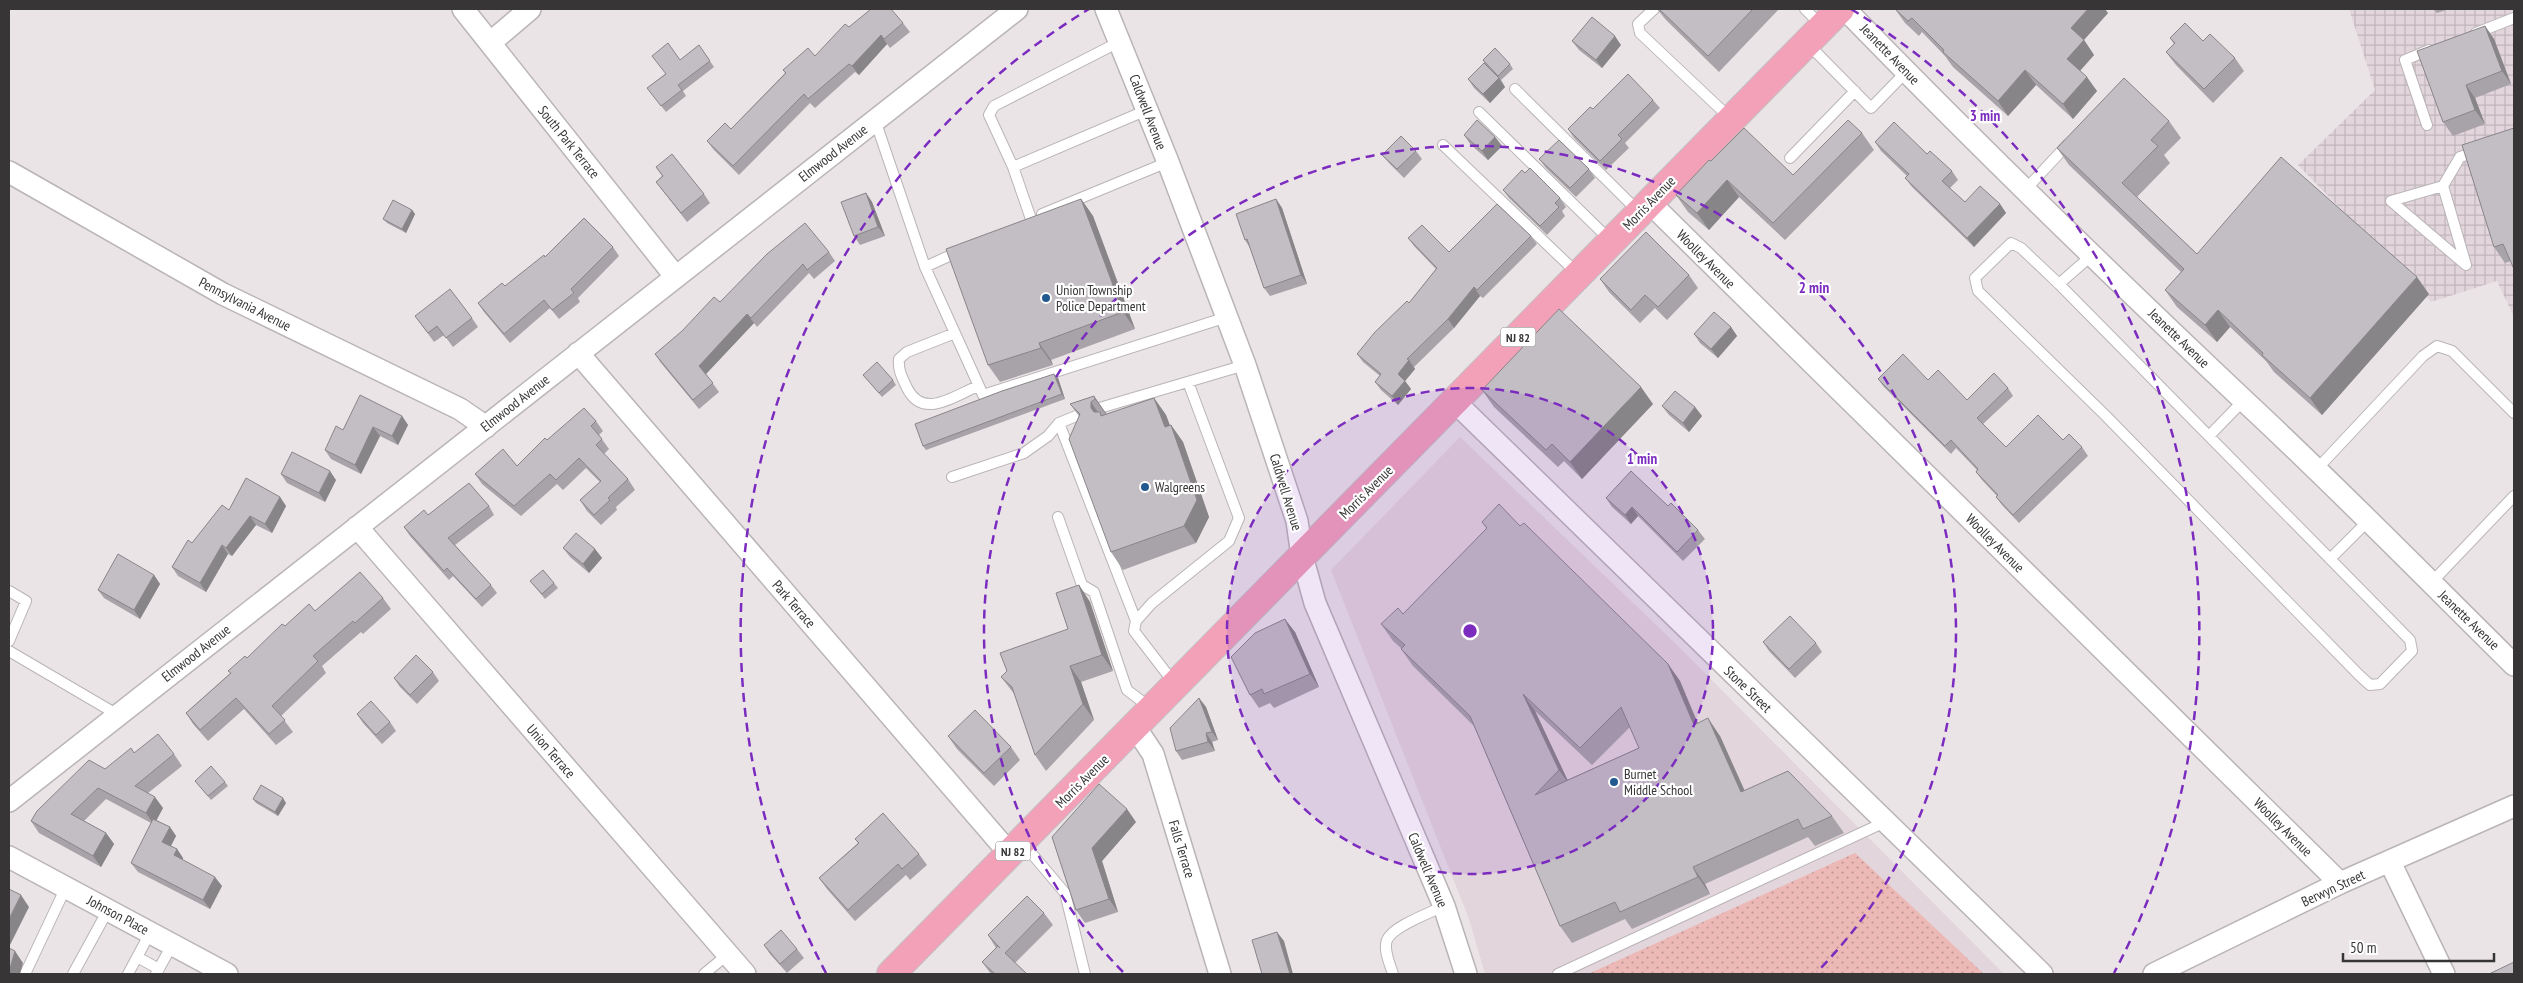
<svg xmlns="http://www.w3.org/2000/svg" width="2523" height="983" font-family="'PT Sans Narrow',sans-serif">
<defs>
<pattern id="industrial-grid" width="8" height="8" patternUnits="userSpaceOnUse" patternTransform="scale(1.25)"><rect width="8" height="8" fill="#e2d5dc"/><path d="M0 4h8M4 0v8" fill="none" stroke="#c2b7bd"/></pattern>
<pattern id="park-dots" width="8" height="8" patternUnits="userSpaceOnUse" patternTransform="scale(1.25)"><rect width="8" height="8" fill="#edb9b6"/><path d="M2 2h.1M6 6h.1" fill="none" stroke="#c19795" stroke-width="1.8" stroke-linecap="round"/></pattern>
</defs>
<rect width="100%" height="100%" fill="#ebe4e7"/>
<!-- built -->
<path fill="#e2d5dc" d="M1460 437 1677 645 2004 974H1485L1469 919 1331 570Z"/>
<!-- industrial -->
<path fill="url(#industrial-grid)" d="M2349 9H2514V317L2497 281 2431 302 2298 165 2375 90Z"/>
<!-- park -->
<path fill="url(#park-dots)" d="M1855 853 1984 974H1588Z"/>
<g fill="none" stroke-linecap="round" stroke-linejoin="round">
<!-- service casing -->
<g stroke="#bab4b7" stroke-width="12">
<path id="service" d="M1654 9 1638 24 1640 33 1730 118
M1805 9 1822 26
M2476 33 2514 18
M1121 41 994 106 989 115 1013 167 1147 110
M1807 43 1871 108 1906 72
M1515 89 1639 212
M1479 112 1611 241
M875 120 925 267 983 395 1227 317
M2427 125 2405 60 2429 50
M1443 145 1578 274
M1790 158 1855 91
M1013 167 1031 219
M2443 186 2466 265 2391 201 2443 186 2460 157 2478 151
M2026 189 2068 144
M1042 214 1168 162
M925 267 960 251
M2059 284 2410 640 2412 651 2380 684 2370 685 2359 675 2105 415 1978 291 1975 278 2011 243 2021 248 2059 284 2092 255
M955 333 907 352 899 359C898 371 902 377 907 388 923 420 954 396 978 386
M1059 423 1136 621 1134 631 1174 683
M2209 436 2244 400
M2316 470 2423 356 2437 346 2452 351 2514 413
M952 477 1024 453 1048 436 1059 423 1086 412 1245 365
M1058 517 1082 585 1094 592 1127 690 1152 709
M2330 559 2368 521
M2431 583 2514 496
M9 591 26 601 9 641
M1136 621 1152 603 1229 541 1239 518 1188 382
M9 651 118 715
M1022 842 1065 893 1085 974
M137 957 159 969
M25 974 66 887
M73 974 108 910
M128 974 150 933
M156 974 172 945
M704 974 727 955
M1393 974C1390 964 1383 950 1387 940 1393 926 1430 913 1444 906
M1558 974 1885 822"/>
</g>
<!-- minor casing -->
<g stroke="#bab4b7" stroke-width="24">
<path id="minor" d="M463 9 675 276
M1106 9 1168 162 1245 365 1297 521 1302 556 1315 603 1444 906 1466 974
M1845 9C1977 145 2114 278 2252 408 2341 491 2427 579 2514 665
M490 43 530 9
M9 172 223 294 460 409 486 427
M1649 202 2340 883
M578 353 1010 854
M1455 402 2042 974
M357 527 745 974
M1135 727 1153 754 1220 974
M9 801 1017 9
M9 857 227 974
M2390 862 2444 974
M2154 974 2340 883 2514 806"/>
</g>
<!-- primary casing -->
<g stroke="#c3c2c3" stroke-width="30">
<path id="primary" d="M891 974 1840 9"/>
</g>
<!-- service -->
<use href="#service" stroke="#fff" stroke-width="10"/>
<!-- minor -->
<use href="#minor" stroke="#fff" stroke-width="21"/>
<!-- primary -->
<use href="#primary" stroke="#f2a1b9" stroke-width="28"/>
</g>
<!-- wall -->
<path fill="#a8a3a8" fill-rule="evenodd" d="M1657 9H1779L1719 72 1666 20Z
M1895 9 2108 13 2084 40 2094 55 2080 71 2097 91 2073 119 2036 85 2008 116 1953 67 1945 56 1922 32 1919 36 1905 23Z
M2433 9H2449L2437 13Z
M903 23 910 32 890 48 887 44 859 75 855 72 815 108 810 103 739 175 714 150 707 141 731 129 785 73 783 70 815 56 849 27Z
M2485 26 2494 39 2511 84 2475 98 2485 124 2453 136 2443 122Z
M2170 38 2203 41 2235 58 2244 71 2213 103 2176 65 2166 52 2174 44Z
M1572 41 1621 45 1602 68 1579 50Z
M699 45 714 67 683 91 686 96 666 112 647 88 665 74 680 60Z
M1483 60 1510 64 1513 69 1501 80 1505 87 1490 103 1474 88 1468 79 1485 65Z
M1653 100 1660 108 1625 143 1629 148 1606 170 1574 138 1568 129 1593 109Z
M2169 121 2181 138 2164 155 2170 163 2137 197 2197 254 2429 294 2322 415 2274 372 2266 361 2230 327 2217 342 2177 307 2165 290 2181 272 2069 165 2057 148Z
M2514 128 2511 261 2505 263 2494 247Z
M1862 133 1874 150 1785 240 1739 197 1709 230 1688 212 1676 195 1711 161 1793 175Z
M1464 135 1495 137 1502 146 1488 160 1470 144Z
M1875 142 1927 154 1952 171 1958 180 1950 188 1965 202 2000 204 2006 213 1974 247 1912 187 1905 178 1907 176 1881 151Z
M1416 151 1422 159 1404 178 1389 163 1382 155Z
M1539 159 1589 169 1595 178 1576 197 1546 168Z
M656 167 704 194 710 203 687 222 656 182 662 176Z
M1525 173 1560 198 1566 207 1562 211 1565 216 1547 235 1509 198 1503 190Z
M866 193 872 202 885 236 860 245 854 236Z
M1081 199 1093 216 1135 329 1051 360 1053 365 1000 382 988 365Z
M1276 199 1282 208 1307 284 1270 296 1264 288 1250 248 1245 240Z
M412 210 415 214 406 233 387 223 383 219Z
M1531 236 1537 244 1483 298 1480 296 1454 328 1414 367 1415 369 1405 381 1411 389 1398 405 1381 390 1375 382 1380 376 1363 362 1357 354 1409 303 1436 269 1414 246 1408 238 1449 252Z
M613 247 619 256 578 298 580 302 559 319 550 308 510 343 484 312 478 303 505 286 545 257Z
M829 252 835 261 814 279 809 273 757 327 754 323 706 374 719 392 699 409 661 363 655 354 720 302Z
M1689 275 1698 288 1667 320 1655 308 1640 323 1609 292 1600 279Z
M415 316 472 318 478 327 453 347 444 335 434 342Z
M1731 327 1737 336 1718 358 1700 343 1694 334Z
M863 375 893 380 896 385 882 397Z
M1058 378 1065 399 926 450 923 446Z
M1878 379 1928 380 1967 400 2008 388 2013 396 1983 424 2006 447 2063 440 2082 447 2088 456 2019 523 2002 505 1996 497 1997 496 1982 480 1976 472 1977 470 1956 448 1951 454 1884 387Z
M1482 390 1653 404 1582 479 1564 461 1558 467 1494 407Z
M1094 396 1106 414 1154 398 1166 415 1170 426 1171 425 1183 442 1209 517 1196 543 1123 570 1111 552 1079 416 1070 404Z
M1662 406 1695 407 1702 416 1689 432 1669 415Z
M402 416 408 425 398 445 380 436 361 474 331 459 325 450 343 430Z
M596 421 603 431 599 435 609 449 604 454 628 479 635 490 616 507 617 510 601 525 587 511 580 500 600 482 586 468 563 490 557 484 521 516 482 484 475 474 517 466 547 440Z
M281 474 336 480 325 502 287 483Z
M280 497 286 506 272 533 256 525 232 556 228 554 206 592 178 576 172 567 192 543 229 510Z
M1606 498 1668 506 1698 530 1705 539 1683 561 1638 516 1631 524 1612 507Z
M489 506 494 515 455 545 491 585 497 593 482 607 453 576 449 580 410 536 404 527 428 515Z
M1482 522 1520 526 1668 664 1680 681 1698 723 1720 736 1745 791 1832 816 1844 833 1815 846 1808 837 1705 884 1710 894 1632 929 1625 919 1572 943 1560 926 1474 726 1413 666 1401 649H1402L1393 641 1381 624 1403 614 1487 529ZM1535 711 1592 765 1630 727 1639 748 1567 780Z
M563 548 595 549 602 558 589 573 570 557Z
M154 575 160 584 140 619 104 598 98 590Z
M530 581 554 583 558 588 545 599Z
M1079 585 1090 602 1113 671 1081 682 1094 720 1046 771 1035 755 1015 695 1001 677 1068 629Z
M383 598 391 609 363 634 361 632 322 666 326 673 281 716 293 732 276 745 244 709 208 741 193 724 186 713 247 658 285 626 315 611Z
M1295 632 1319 687 1274 708 1270 703 1259 708 1250 695Z
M1763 642 1816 643 1822 652 1795 678 1769 651Z
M433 672 439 681 417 704 400 687 394 678Z
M1199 698 1206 707 1218 740 1212 742 1215 751 1182 760 1176 751Z
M357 714 390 722 396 731 382 744 363 723Z
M948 736 1011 747 1020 760 994 786 957 749Z
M174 754 182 766 148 793 163 808 156 820 170 827 176 836 171 846 177 849 183 858 182 860 222 886 210 909 138 872 131 863 151 823 106 799 84 821 106 833 114 844 101 867 39 833 31 821 105 769Z
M195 781 225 782 228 786 211 800Z
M253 799 286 803 278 816 256 803Z
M1136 822 1102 861 1118 912 1085 923 1076 910 1052 837Z
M855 839 919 854 927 865 910 880 906 875 855 921 827 889 819 878 858 843Z
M1044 913 1053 925 1015 963 1027 974H991L982 962 996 948 988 935Z
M764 945 797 949 804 958 787 973 770 954Z"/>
<!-- shaded-wall -->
<path fill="#888588" d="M2088 9H2105L2108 13 2081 43 2071 28Z
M2485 26 2494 39 2511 84 2502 71Z
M881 35 887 44 859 75 852 66Z
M1615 36 1621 45 1602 68 1596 60Z
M2084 40 2094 55 2077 74 2067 59Z
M2025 70 2036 85 2008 116 1998 101Z
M2087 77 2097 91 2073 119 2063 104Z
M1499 78 1505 87 1490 103 1483 94Z
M2466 85 2475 98 2485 124 2475 110Z
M1495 137 1502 146 1488 160 1482 151Z
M1727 180 1739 197 1709 230 1697 213Z
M866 193 872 202 885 236 878 227Z
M1081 199 1093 216 1135 329 1123 312Z
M1276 199 1282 208 1307 284 1301 275Z
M2000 204 2006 213 1974 247 1967 238Z
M412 210 415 214 406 233 402 229Z
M2417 277 2429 294 2322 415 2310 398Z
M1474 287 1480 296 1454 328 1448 319Z
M2218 310 2230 327 2217 342 2205 325Z
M747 314 754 323 705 375 699 366Z
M1731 327 1737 336 1718 358 1711 349Z
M1039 343 1051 360 1053 365 1041 348Z
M1409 360 1415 369 1405 381 1411 389 1398 405 1392 396 1398 374Z
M1054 374 1058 378 1065 399 1062 394Z
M1641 387 1653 404 1582 479 1570 462Z
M1094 396 1106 413 1107 416 1095 399Z
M1154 398 1166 415 1177 444 1165 427Z
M1091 402 1103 420V425L1091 408Z
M1695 407 1702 416 1689 432 1683 423Z
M402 416 408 425 398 445 392 436Z
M1171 425 1183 442 1209 517 1196 543 1184 526Z
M373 427 380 436 361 474 355 465Z
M330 471 336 480 325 502 319 493Z
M280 497 286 506 272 533 265 524Z
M1632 507 1638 516 1631 524 1625 515Z
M250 516 256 525 232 556 226 548Z
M222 545 228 554 206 592 200 583Z
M595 549 602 558 589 573 583 564Z
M154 575 160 584 140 619 134 610Z
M1079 585 1090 602 1113 671 1102 655Z
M1285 619 1295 632 1319 687 1310 674Z
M1668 664 1680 681 1705 742 1694 725Z
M1070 666 1081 682 1094 720 1083 704Z
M1523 694 1535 711 1571 787 1559 770Z
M1199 698 1206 707 1218 740 1212 732Z
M1708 718 1720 736 1753 810 1741 792Z
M1206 733 1212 742 1215 751 1208 742Z
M155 797 163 808 154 825 146 813Z
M283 798 286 803 278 816 275 812Z
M1127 809 1136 822 1102 861 1118 912 1109 899 1092 848Z
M170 827 176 836 168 851 162 842Z
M106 833 114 844 101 867 93 856Z
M177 849 183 858 180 864 174 855Z
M1693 867 1705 884 1710 894 1698 877Z
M215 877 222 886 210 909 203 900Z
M21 895 29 907 9 947V919Z
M1277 932 1284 941 1293 974H1290Z
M15 951 23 963 20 974H9V969Z"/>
<!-- building -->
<path fill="#c3bec3" stroke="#888588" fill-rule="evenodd" d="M871 9H891L903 23 884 39 881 35 852 66 849 64 808 99 804 94 733 166 707 141 725 123 731 129 786 73 783 70 808 48 815 56 845 24 849 27Z
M1659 9H1753L1708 56Z
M1895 9H2088L2071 28 2084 40 2067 59 2087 77 2063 104 2025 70 1998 101 1943 52 1944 50 1912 18 1908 21Z
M1592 17 1615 36 1596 60 1572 41Z
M2185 23 2203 41 2210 34 2235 58 2204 89 2166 52 2175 43 2170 38Z
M2485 26 2502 71 2466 85 2475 110 2443 122 2417 51Z
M668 43 680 60 699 45 710 61 678 85 682 90 661 106 647 88 666 74 652 56Z
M1495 48 1510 64 1498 76 1483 60Z
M1484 63 1499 78 1483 94 1468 79Z
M1628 74 1653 100 1618 135 1622 139 1600 161 1568 129 1590 107 1593 109Z
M2124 78 2169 121 2151 140 2158 146 2122 183 2197 254 2281 157 2417 277 2310 398 2262 355 2263 353 2218 310 2205 325 2165 290 2184 269 2057 148Z
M1477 120 1495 137 1482 151 1464 135Z
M1848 120 1862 133 1773 223 1727 180 1697 213 1676 195 1709 160 1711 161 1744 128 1793 175Z
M1894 122 1927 154 1930 151 1952 171 1942 181 1965 202 1980 186 2000 204 1967 238 1905 178 1909 174 1875 142Z
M2514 128V269L2503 244 2494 247 2462 145Z
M1401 136 1416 151 1397 169 1382 155Z
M1559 140 1589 169 1570 188 1539 159Z
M672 154 704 194 681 213 656 182 663 176 656 167Z
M1530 168 1560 198 1555 203 1559 207 1540 226 1503 190 1522 170 1525 173Z
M866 193 878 227 854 236 841 202Z
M1081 199 1123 312 1039 343 1041 348 988 365 946 249Z
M1276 199 1301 275 1264 288 1247 239 1245 240 1236 214Z
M393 200 412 210 402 229 383 219Z
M1497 204 1531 236 1477 290 1474 287 1448 319 1407 359 1409 360 1398 374 1405 381 1392 396 1375 382 1381 374 1357 354 1375 332 1407 301 1409 303 1437 268 1408 238 1422 225 1449 252Z
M584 218 613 247 571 289 574 293 552 310 544 300 504 334 478 303 502 283 505 286 544 255 545 257Z
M805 223 829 252 807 270 803 264 751 318 747 314 699 366 713 383 693 400 655 354 682 331 714 297 720 302 767 254Z
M1646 232 1689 275 1658 307 1645 295 1631 310 1600 279Z
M450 289 472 318 446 338 437 326 428 333 415 316Z
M1559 309 1641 387 1570 462 1552 444 1546 450 1482 390Z
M1714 312 1731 327 1711 349 1694 334Z
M1903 354 1928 380 1938 370 1967 400 1994 373 2008 388 1977 418 2006 447 2038 415 2063 440 2069 434 2082 447 2013 515 1996 497 1998 495 1976 472 1978 469 1951 440 1945 446 1878 379Z
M877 362 893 380 879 393 863 375Z
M1054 374 1062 394 923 446 915 424 1002 391Z
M1675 391 1695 407 1683 423 1662 406Z
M360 395 402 416 392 436 373 427 355 465 325 450 336 426 343 430Z
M1094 396 1095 399 1091 402V408L1094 412H1100L1101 416 1154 398 1165 427 1171 425 1197 500 1184 526 1111 552 1069 439 1080 414 1070 404Z
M584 408 596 421 591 426 602 439 596 445 628 479 608 498 610 500 594 515 580 500 601 481 579 458 556 480 550 474 514 506 475 474 503 449 517 466 545 438 547 440Z
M292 452 330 471 319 493 281 474Z
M1631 471 1668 506 1671 503 1698 530 1677 552 1632 507 1625 515 1606 498Z
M246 478 280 497 265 524 250 516 226 548 222 545 200 583 172 567 188 540 192 543 222 505 229 510Z
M469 483 489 506 448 538 491 585 476 599 447 568 444 571 404 527 424 510 428 515Z
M1499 504 1520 526 1524 523 1668 664 1694 725 1708 718 1741 792 1788 771 1832 816 1803 829 1798 819 1693 867 1698 877 1620 912 1615 902 1560 926 1470 716 1401 649 1405 645 1381 624 1398 608 1403 614 1487 528 1482 522ZM1523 694 1580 748 1621 707 1639 748 1535 795 1559 770Z
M576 533 595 549 583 564 563 548Z
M118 554 154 575 134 610 98 590Z
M543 570 554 583 542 594 530 581Z
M360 572 383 598 355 623 353 621 313 656 318 661 272 706 285 720 269 734 236 698 200 730 186 713 231 673 228 671 245 656 247 658 282 624 285 626 309 604 315 611Z
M1079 585 1102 655 1070 666 1083 704 1035 755 1012 687 1001 677 1007 671 1000 653 1068 629 1056 593Z
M1790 616 1816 643 1789 669 1763 642Z
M1285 619 1310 674 1264 694 1262 689 1250 695 1231 657 1255 633Z
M416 655 433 672 410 695 394 678Z
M1199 698 1212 732 1206 733 1208 742 1176 751 1170 728Z
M371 701 390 722 376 735 357 714Z
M975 710 1011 747 984 773 948 736Z
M158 734 174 754 135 786 155 797 146 813 98 788 71 814 106 833 93 856 31 821 37 811 89 760 105 769 131 748 134 753Z
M211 766 225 782 208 796 195 781Z
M1099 784 1127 809 1092 848 1109 899 1076 910 1052 837Z
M261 785 283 798 275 812 253 799Z
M883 813 919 854 902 869 898 864 848 910 819 878 859 843 855 839Z
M153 819 170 827 162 842 177 849 174 855 215 877 203 900 131 863Z
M9 889 21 895 9 919Z
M1027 896 1044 913 1005 953 1027 974H995L982 962 998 946 1000 948 988 935Z
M781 930 797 949 780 964 764 945Z
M1277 932 1290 974H1262L1252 940Z
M9 948 15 951 11 965 9 969Z
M2514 962V974H2489Z"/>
<!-- distance rings -->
<circle cx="1470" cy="631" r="243" fill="#7b2cbf" fill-opacity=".12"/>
<g fill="none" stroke="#7b2cbf" stroke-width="2.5" stroke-dasharray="9 6">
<circle cx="1470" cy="631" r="243"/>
<path d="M1123 972A486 486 0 1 1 1817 972"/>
<path d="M826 973A729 729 0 0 1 1089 9M1851 9A729 729 0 0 1 2114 973"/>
</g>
<!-- markers -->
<g fill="#225991" stroke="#fff" stroke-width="2">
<circle cx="1046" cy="298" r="5"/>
<circle cx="1145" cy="487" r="5"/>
<circle cx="1614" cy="782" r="5"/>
</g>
<g text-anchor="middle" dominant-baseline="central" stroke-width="4.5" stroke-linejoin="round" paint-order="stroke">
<!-- shield labels -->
<g fill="#fff" stroke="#737272" stroke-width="1">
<rect x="1500.5" y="327.5" width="35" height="19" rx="4"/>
<rect x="995.5" y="841.5" width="35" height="19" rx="4"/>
</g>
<g font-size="12" font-weight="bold" fill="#373536">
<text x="1518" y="337">NJ 82</text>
<text x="1013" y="851">NJ 82</text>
</g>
<!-- street labels -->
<g font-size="14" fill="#373536" stroke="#fff">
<text transform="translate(1890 54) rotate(46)">Jeanette Avenue</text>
<text transform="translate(1148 112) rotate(69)">Caldwell Avenue</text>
<text transform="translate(569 142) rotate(51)">South Park Terrace</text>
<text transform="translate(833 153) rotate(-38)">Elmwood Avenue</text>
<text transform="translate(1649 203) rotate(-46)">Morris Avenue</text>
<text transform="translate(1706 259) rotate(45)">Woolley Avenue</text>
<text transform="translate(245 304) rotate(27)">Pennsylvania Avenue</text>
<text transform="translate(2179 338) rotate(44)">Jeanette Avenue</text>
<text transform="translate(515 403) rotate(-38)">Elmwood Avenue</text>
<text transform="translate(1286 492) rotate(73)">Caldwell Avenue</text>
<text transform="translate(1366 492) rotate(-45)">Morris Avenue</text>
<text transform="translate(1995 543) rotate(45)">Woolley Avenue</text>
<text transform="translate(794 604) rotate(49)">Park Terrace</text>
<text transform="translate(2469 620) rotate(44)">Jeanette Avenue</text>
<text transform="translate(196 653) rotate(-38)">Elmwood Avenue</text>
<text transform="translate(1748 689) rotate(44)">Stone Street</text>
<text transform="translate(551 751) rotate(49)">Union Terrace</text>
<text transform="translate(1082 781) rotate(-45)">Morris Avenue</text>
<text transform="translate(2283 827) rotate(45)">Woolley Avenue</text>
<text transform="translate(1182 849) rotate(73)">Falls Terrace</text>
<text transform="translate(1428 870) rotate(67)">Caldwell Avenue</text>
<text transform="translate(2333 888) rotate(-25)">Berwyn Street</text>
<text transform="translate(118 915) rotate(28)">Johnson Place</text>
</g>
<!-- poi labels -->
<g font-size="14" fill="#373536" stroke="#fff" text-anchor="start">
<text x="1056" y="290">Union Township<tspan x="1056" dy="16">Police Department</tspan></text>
<text x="1155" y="487">Walgreens</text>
<text x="1624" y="774">Burnet<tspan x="1624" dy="16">Middle School</tspan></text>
</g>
</g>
<circle cx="1470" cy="631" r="8" fill="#7b2cbf" stroke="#fff" stroke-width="2.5"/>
<g font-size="15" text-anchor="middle" font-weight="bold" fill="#7b2cbf" stroke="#fff" stroke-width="4.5" stroke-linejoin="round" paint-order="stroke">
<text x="1985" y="121">3 min</text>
<text x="1814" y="293">2 min</text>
<text x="1642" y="464">1 min</text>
</g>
<!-- border -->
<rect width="2523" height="983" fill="none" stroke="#373536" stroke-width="20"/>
<!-- scale -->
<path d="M2343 953v8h151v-8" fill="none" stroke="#373536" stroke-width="2.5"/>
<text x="2350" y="953" font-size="15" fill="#373536" stroke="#ffffff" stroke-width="4" paint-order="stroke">50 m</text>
</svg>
